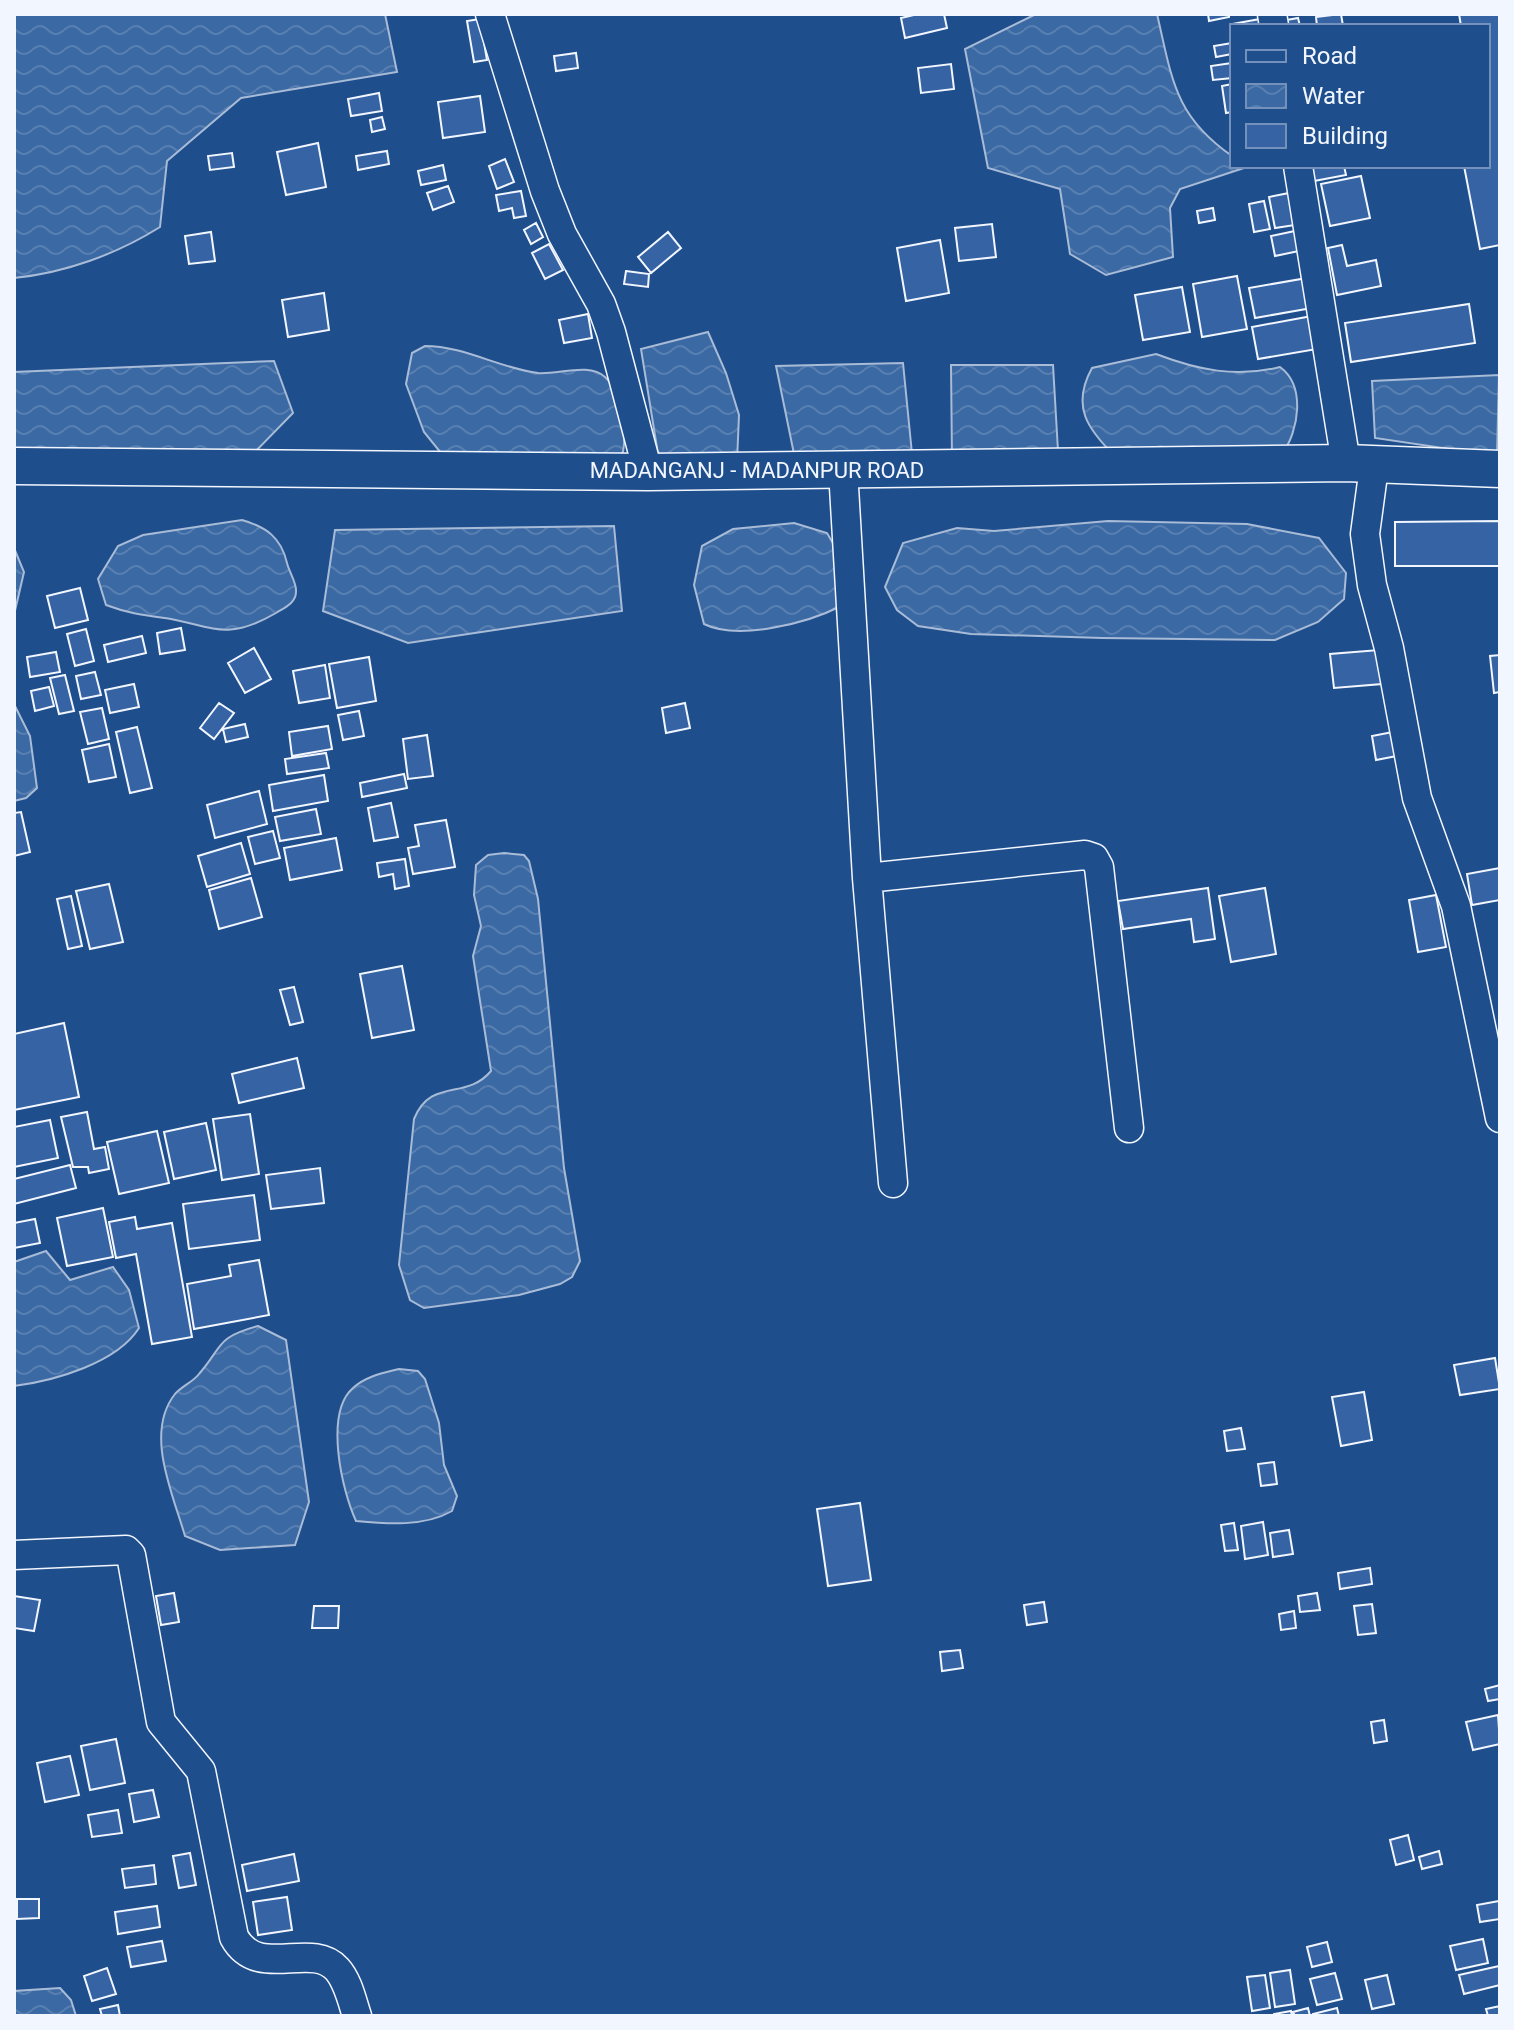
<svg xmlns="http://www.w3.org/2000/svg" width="1514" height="2030" font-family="Roboto,sans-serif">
<defs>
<pattern id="water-waves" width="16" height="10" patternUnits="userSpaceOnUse" patternTransform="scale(2)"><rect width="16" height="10" fill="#3b69a3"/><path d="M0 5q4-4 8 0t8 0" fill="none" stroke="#587fb1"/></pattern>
</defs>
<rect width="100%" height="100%" fill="#1f4e8c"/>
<!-- water -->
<path fill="url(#water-waves)" stroke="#a8bbd7" stroke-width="2" d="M14 14H385L397 72 241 98 167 161 160 227C117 254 65 273 14 278Z
M1157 14C1172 78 1174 116 1232 156V166L1247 167 1180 189 1170 208 1173 257 1106 275 1070 254 1060 189 988 168 965 49 1034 15Z
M708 332 726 373 739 415 737 462 659 460 641 349Z
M425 346C464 346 499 368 538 373 558 375 589 362 605 377 622 393 627 430 623 452L614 459 445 458 424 432 406 384 412 353Z
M1156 354C1198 370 1236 378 1280 367 1306 386 1299 431 1282 454L1116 457C1087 429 1071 406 1092 368Z
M274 361 293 413 250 457H14V372Z
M903 363 912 454H794L776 366Z
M951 365H1053L1058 451 952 461Z
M1499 375 1497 456 1375 438 1372 381Z
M242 520C266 527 281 537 287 563 289 572 297 583 296 592 296 603 284 608 276 613 226 642 213 626 165 618 143 615 127 613 106 605L98 579 118 546 143 535Z
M1108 521 1247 524 1319 538 1346 573 1344 599 1318 622 1275 640 1102 638 971 634 918 626 897 610 885 587 903 543 957 528 994 531Z
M794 523 827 533 844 562 841 606C808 623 738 641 704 624L694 585 702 546 733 529Z
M614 526 622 611 408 643 323 611 335 530Z
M14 548 24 572 14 615Z
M14 704 30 736 37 788 26 798 14 801Z
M504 853 524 855 529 861 538 899 564 1168 580 1261 572 1277 560 1284 519 1295 424 1308 410 1300 399 1265 414 1119C431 1077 466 1101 491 1071L473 956 481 926 474 895 476 865 488 855Z
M46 1251 70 1280 113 1267 129 1290 139 1328C117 1363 54 1381 14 1386V1262Z
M258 1326 286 1340 309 1502 295 1545 220 1550 185 1536C173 1494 144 1433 175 1394 182 1386 193 1382 199 1374 224 1345 215 1338 258 1326Z
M399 1369 418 1371 425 1379 439 1423 444 1465 457 1496 452 1511C424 1527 387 1524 356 1521 342 1491 324 1413 353 1388 366 1376 383 1373 399 1369Z
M60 1988 71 2000 76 2016H14V1991Z"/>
<!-- building -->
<path fill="#3563a3" stroke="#f2f6ff" stroke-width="2" d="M918 14H944L947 28 905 38 901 18Z
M1208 14H1229V17L1209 21Z
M1341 14 1343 26H1317L1316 17Z
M1459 14H1500V245L1480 249 1464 166H1488V26H1461Z
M1298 18 1300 26H1282L1281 21Z
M480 19 487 60 474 62 467 21Z
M1260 19 1261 26H1232V24Z
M1232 43V54L1216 57 1214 46Z
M576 53 578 68 556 71 554 56Z
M1232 63V78L1213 80 1211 66Z
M951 64 954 89 921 93 918 68Z
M1232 84V112L1226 113 1222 86Z
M379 93 382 111 351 116 348 99Z
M480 96 485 132 443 138 438 102Z
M382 117 385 129 372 132 370 120Z
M318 143 326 187 286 195 277 152Z
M387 151 389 164 358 170 356 156Z
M232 153 234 167 210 170 208 156Z
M505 159 514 182 497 189 489 166Z
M443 165 446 180 421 185 418 171Z
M1311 166H1344L1346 175 1314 181Z
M1361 176 1370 218 1330 226 1321 184Z
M448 186 454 202 433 210 427 193Z
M521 191 526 216 514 218 512 208 499 211 496 195Z
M1289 193 1295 225 1275 228 1269 197Z
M1264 201 1270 229 1254 232 1249 204Z
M1213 208 1215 220 1199 223 1197 211Z
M536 223 543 237 531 244 524 230Z
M992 224 996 257 959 261 955 228Z
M1295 231 1299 251 1275 256 1271 236Z
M211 232 215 261 189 264 185 236Z
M668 232 681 248 651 273 638 257Z
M940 240 949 293 906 301 897 248Z
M549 244 563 270 545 279 532 253Z
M1342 245 1347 266 1376 260 1381 286 1337 295 1328 248Z
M626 271 649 274 648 287 624 284Z
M1237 276 1247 329 1202 337 1193 284Z
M1307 278 1312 308 1255 318 1249 288Z
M1182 287 1190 332 1143 340 1135 295Z
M324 293 329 330 288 337 282 300Z
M1469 304 1475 343 1351 362 1345 323Z
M588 314 592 338 564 343 559 320Z
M1312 316 1317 349 1258 359 1252 327Z
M1500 521V566H1395V522Z
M80 588 88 620 55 628 47 596Z
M181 628 185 650 160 654 157 633Z
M86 629 94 661 75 666 67 634Z
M142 636 146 653 108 662 104 645Z
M254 648 271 679 245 693 228 663Z
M1379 650 1382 684 1334 688 1330 654Z
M56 652 60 672 30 677 27 657Z
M1500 655V692L1494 693 1490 656Z
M369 657 376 701 337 708 329 664Z
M325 665 330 698 299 703 293 671Z
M95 672 101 695 81 699 76 676Z
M65 675 74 711 59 714 50 678Z
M134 684 139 707 110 713 105 690Z
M49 687 54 706 35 711 31 691Z
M219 703 234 713 214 739 200 728Z
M685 703 690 728 666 733 662 708Z
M102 708 109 739 88 744 80 712Z
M359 711 364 736 343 740 338 715Z
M245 724 248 737 226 742 223 729Z
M328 726 332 749 292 756 289 732Z
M137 727 152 788 130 793 116 732Z
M1398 731 1402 755 1376 760 1372 736Z
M427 735 433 776 408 779 403 739Z
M109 744 116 777 89 782 82 750Z
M326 753 329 768 287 774 285 759Z
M404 774 407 788 362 797 360 783Z
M324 775 328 801 273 811 269 785Z
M259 791 267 824 215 838 207 805Z
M391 803 398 837 374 841 368 808Z
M316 809 321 834 280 841 275 817Z
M21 812 30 852 14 856V813Z
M446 820 455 867 413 874 408 848 419 846 415 825Z
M273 831 280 858 255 864 248 837Z
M336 838 342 870 290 880 284 848Z
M241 843 250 874 207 887 198 856Z
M405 859 409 886 395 889 393 874 379 877 377 863Z
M1500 868V900L1472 905 1467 874Z
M251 878 262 917 219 929 209 890Z
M109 884 123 942 90 949 76 891Z
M1208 888 1215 939 1194 942 1191 919 1123 929 1118 901Z
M1265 888 1276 954 1231 962 1219 896Z
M1436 895 1446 947 1418 952 1409 900Z
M71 896 82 946 68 949 57 899Z
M402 966 414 1030 372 1038 360 974Z
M294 987 303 1022 290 1025 280 990Z
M64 1023 79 1097 14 1110V1034Z
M297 1058 304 1088 239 1103 232 1074Z
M87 1112 94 1149 105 1147 109 1169 89 1173 88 1167H73L61 1117Z
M250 1114 259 1174 222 1180 213 1119Z
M50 1120 58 1158 14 1167V1127Z
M206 1123 216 1170 174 1179 164 1132Z
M157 1131 169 1183 119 1194 107 1142Z
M70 1165 76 1188 14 1204V1179Z
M320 1168 324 1203 271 1209 266 1175Z
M254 1195 260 1240 189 1249 183 1204Z
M103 1208 113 1257 67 1266 57 1218Z
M135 1217 137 1229 172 1223 192 1337 152 1344 136 1254 116 1258 109 1222Z
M35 1219 40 1243 14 1248V1223Z
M259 1260 269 1315 194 1329 187 1284 231 1276 229 1265Z
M1495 1358 1500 1389 1460 1395 1454 1365Z
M1364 1392 1372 1440 1341 1446 1332 1397Z
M1241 1428 1245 1449 1227 1451 1224 1431Z
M1274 1462 1277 1484 1261 1486 1258 1464Z
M860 1503 871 1580 828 1586 817 1509Z
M1263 1522 1268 1555 1245 1559 1241 1526Z
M1234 1523 1238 1550 1225 1551 1221 1525Z
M1289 1530 1293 1554 1273 1557 1270 1533Z
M1370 1568 1372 1584 1340 1589 1338 1573Z
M174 1593 179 1622 161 1625 156 1596Z
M1317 1593 1320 1610 1300 1612 1298 1596Z
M14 1596 40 1600 34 1631 14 1628Z
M1044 1602 1047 1622 1027 1625 1024 1605Z
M1372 1604 1376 1633 1358 1635 1354 1606Z
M314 1606H339L338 1628H312Z
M1294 1611 1296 1628 1281 1630 1279 1614Z
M960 1650 963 1668 942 1671 940 1652Z
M1500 1685V1699L1488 1701 1485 1689Z
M1498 1715 1500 1744 1473 1750 1466 1722Z
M1384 1720 1387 1741 1374 1743 1371 1722Z
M116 1739 125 1783 90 1790 81 1746Z
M70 1756 79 1795 45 1802 37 1763Z
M153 1790 159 1817 134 1822 129 1794Z
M118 1810 122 1833 92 1837 88 1815Z
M1408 1835 1414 1860 1396 1865 1390 1840Z
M1439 1851 1442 1864 1422 1869 1419 1857Z
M190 1853 196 1885 179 1888 173 1856Z
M294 1854 299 1881 247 1891 242 1865Z
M154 1865 156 1884 125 1888 122 1869Z
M287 1897 292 1930 258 1935 253 1902Z
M17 1899H39V1918L17 1919Z
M1499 1901 1500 1919 1480 1922 1477 1905Z
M157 1906 160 1927 118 1934 115 1912Z
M1483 1939 1488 1963 1456 1970 1450 1946Z
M162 1941 166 1961 131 1967 127 1947Z
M1327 1942 1332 1962 1312 1967 1307 1947Z
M1499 1966 1500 1985 1464 1994 1459 1975Z
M107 1968 116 1994 92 2001 84 1976Z
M1290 1970 1295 2004 1275 2007 1270 1973Z
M1335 1973 1342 1999 1317 2005 1310 1979Z
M1265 1975 1270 2008 1252 2011 1247 1977Z
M1387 1975 1394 2004 1372 2009 1365 1980Z
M118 2005 120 2016H102L100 2009Z
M1500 2006V2016H1488L1486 2009Z
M1308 2008 1310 2016H1295L1293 2012Z
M1337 2008 1339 2016H1313V2014Z
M1291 2011 1292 2016H1274V2014Z"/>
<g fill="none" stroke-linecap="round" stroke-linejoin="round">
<!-- minor casing -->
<g stroke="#f2f6ff" stroke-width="31">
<path id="minor" d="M490 14 545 191 562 234 601 304 611 332 648 472
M1272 14 1274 26
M1298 166 1346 463
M1374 467 1365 534 1372 585 1389 648 1417 798 1456 906 1500 1118
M843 470 867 878 893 1183
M867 878 1085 855 1094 858 1099 867 1129 1128
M14 1555 126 1550 131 1555 161 1722 201 1771 234 1937C258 1981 311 1940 337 1969 348 1981 352 2001 357 2016"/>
</g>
<!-- major casing -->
<g stroke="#f2f6ff" stroke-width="39">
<path id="major" d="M14 466 648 472 1346 463 1500 469"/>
</g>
<!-- minor -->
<use href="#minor" stroke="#1f4e8c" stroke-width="28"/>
<!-- major -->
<use href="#major" stroke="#1f4e8c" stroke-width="36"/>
</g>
<g text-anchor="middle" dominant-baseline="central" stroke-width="6" stroke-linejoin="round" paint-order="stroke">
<!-- street labels -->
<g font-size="22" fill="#f2f6ff" stroke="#1f4e8c">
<text x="757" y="470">MADANGANJ - MADANPUR ROAD</text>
</g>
</g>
<!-- border -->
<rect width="1514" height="2030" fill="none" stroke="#f2f6ff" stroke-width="32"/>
<!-- legend -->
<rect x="1230" y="24" width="260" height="144" fill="#1f4e8c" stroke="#7391ba" stroke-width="2"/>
<rect x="1246" y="50" width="40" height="12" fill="#1f4e8c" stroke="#7391ba" stroke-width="2"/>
<text x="1302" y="64" font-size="24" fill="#f2f6ff">Road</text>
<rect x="1246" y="84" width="40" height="24" fill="url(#water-waves)" stroke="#7391ba" stroke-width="2"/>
<text x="1302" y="104" font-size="24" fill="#f2f6ff">Water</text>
<rect x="1246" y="124" width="40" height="24" fill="#3563a3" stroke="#7391ba" stroke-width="2"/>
<text x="1302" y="144" font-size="24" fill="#f2f6ff">Building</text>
</svg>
